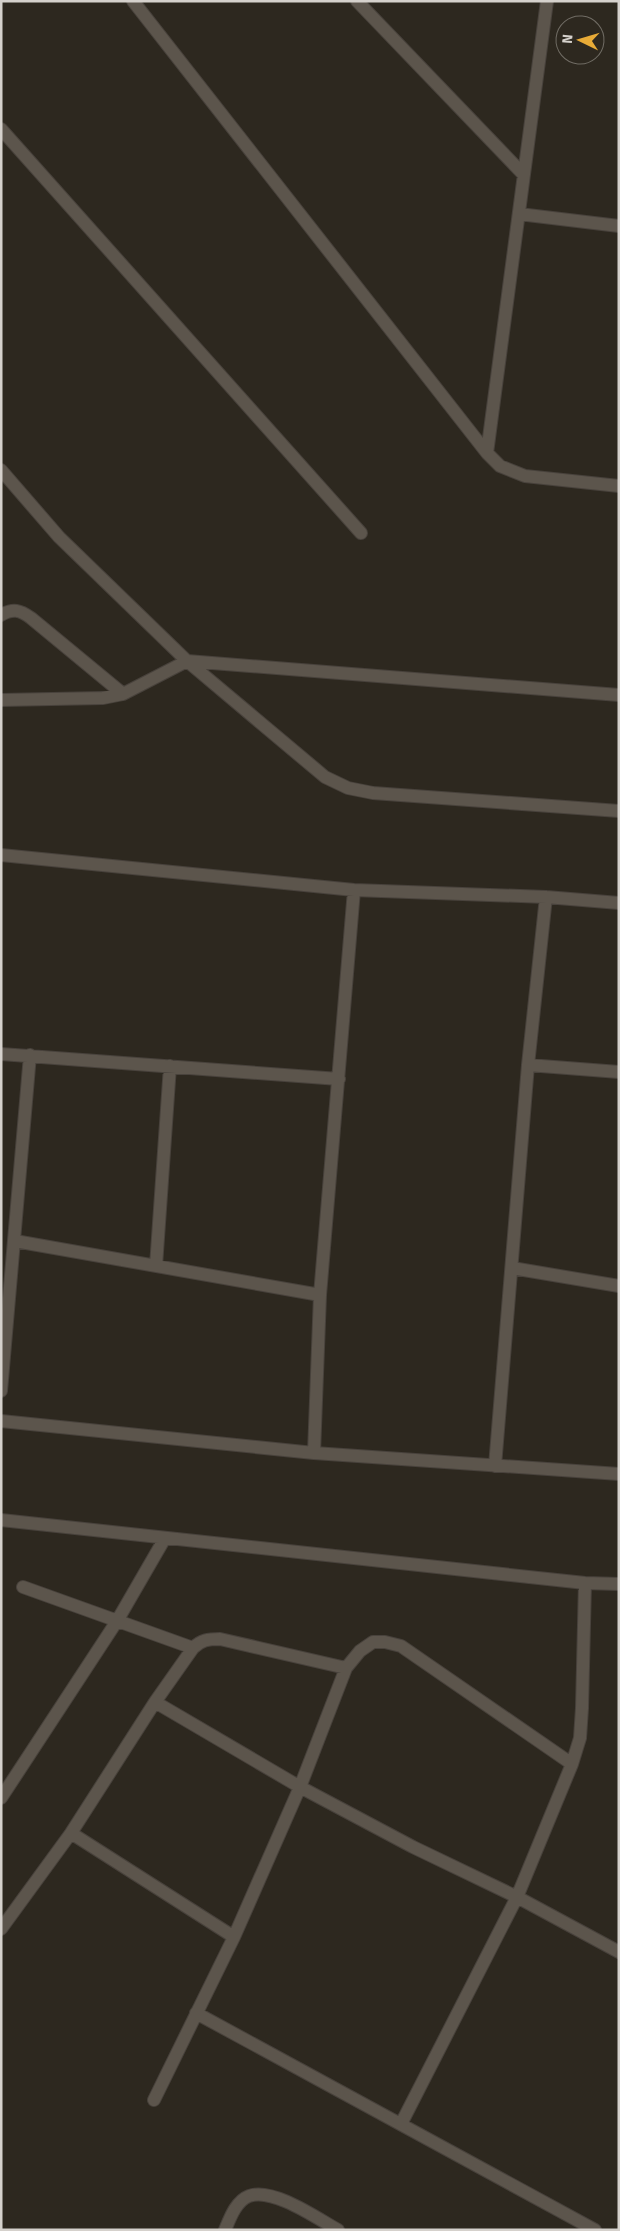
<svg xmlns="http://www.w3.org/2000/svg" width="620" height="2231" font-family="'Fira Sans',sans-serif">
<rect width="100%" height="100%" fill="#2d281f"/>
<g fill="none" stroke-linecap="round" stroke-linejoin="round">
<!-- street casing -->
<g stroke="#48423c" stroke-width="14">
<path id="street" d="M133 1 487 453 500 466 525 476 619 486
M357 1 523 174
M1 129 361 533
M519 214 619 226
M487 453 547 1
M1 470 59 537 187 661 325 777 348 788 373 793 619 811
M1 615C13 608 20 610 31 618L123 694
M1 700 103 698 123 694 187 661 619 695
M1 855 354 890 546 897 619 903
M1 1054 339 1079
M528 1065 619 1072
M15 1241 320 1295
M156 1266 170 1066
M512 1268 619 1286
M1 1391 30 1055
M1 1421 314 1453 619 1474
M314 1453 320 1295 354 890
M495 1466 528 1065 546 897
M1 1520 585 1583 619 1584
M23 1587 193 1648
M155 1702 300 1787 413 1847 517 1897 619 1952
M1 1798 117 1621 165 1538
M71 1833 234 1937
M1 1929 71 1833 155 1702 193 1648C201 1640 208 1639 220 1639L346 1668
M196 2013 595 2230
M154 2100 234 1937 300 1787 346 1668 360 1651 373 1642H385L401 1646 572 1764
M401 2124 517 1897 572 1764 580 1738 582 1708 585 1583
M225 2230C230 2218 236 2201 249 2196 273 2187 318 2219 338 2230"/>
</g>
<!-- street -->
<use href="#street" stroke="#5c554c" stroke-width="12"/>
</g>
<!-- border -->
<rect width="620" height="2231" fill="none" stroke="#d5d1cc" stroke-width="5"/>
<!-- north arrow -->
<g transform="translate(580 40) rotate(275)"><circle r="24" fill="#2d281f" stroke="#706c64"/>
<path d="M0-4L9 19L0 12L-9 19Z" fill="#e8ab37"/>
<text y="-8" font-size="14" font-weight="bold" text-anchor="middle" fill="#d5d1cc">N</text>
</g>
</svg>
